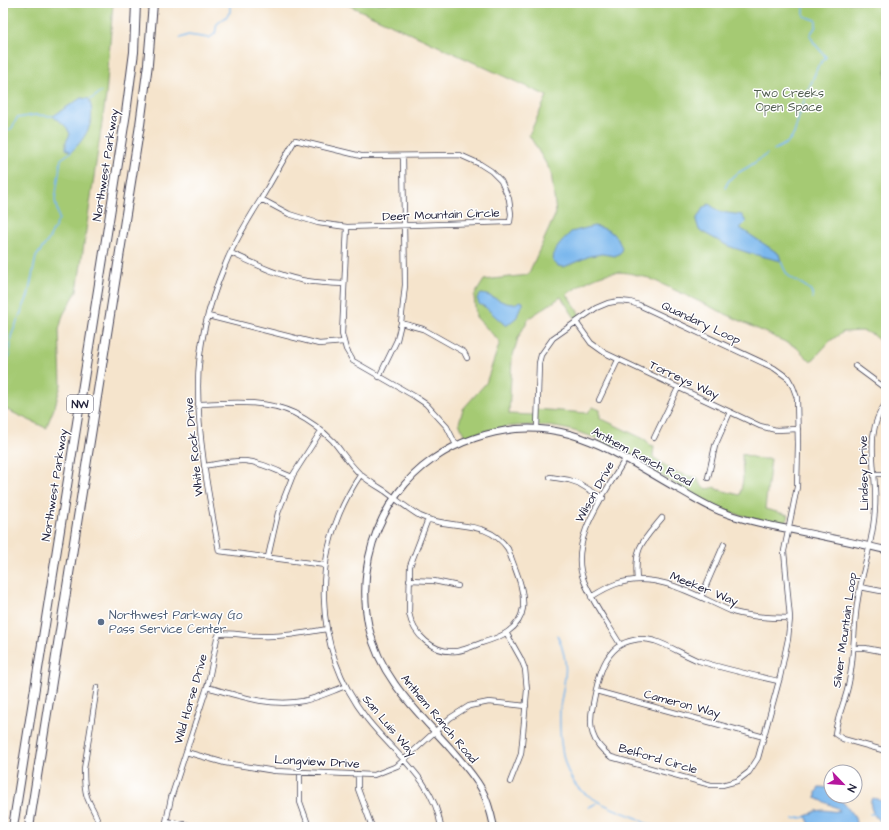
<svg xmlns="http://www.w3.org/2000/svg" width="889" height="830" font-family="'Architects Daughter',sans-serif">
<rect width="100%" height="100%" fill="#fff"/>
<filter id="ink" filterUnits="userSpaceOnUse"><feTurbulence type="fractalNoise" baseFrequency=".025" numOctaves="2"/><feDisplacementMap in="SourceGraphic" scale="8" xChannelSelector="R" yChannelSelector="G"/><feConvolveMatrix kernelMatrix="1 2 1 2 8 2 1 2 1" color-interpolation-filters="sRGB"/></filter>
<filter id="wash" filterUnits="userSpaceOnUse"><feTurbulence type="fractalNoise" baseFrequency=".012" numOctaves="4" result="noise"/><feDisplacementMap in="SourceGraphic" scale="16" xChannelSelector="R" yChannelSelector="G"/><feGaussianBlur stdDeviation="0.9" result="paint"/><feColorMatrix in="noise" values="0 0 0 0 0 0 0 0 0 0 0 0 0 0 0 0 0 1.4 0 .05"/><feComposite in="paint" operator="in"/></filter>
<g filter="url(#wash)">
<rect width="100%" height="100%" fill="#f5e4cc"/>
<!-- green -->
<path fill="#a5ca73" stroke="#647657" d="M3 3H113L106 96 77 291 63 315 59 330 61 385 55 406 46 428 3 408Z
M344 3H886V349L874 335 862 331 843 332 830 341 811 362 796 347 649 278C642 277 635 274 628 273 605 269 585 282 567 294L580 315 575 318 561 297 529 318 518 338 512 359 509 414 534 415V409L587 413 593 407 600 410V418L646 440 650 445 654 446 653 457 675 472 698 478C699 487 706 491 715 487L716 489 740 495 743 480 742 454 759 459H771L765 509 789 515 788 519 785 523H777C759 519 739 516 722 509 690 495 660 474 629 457 620 451 610 445 600 440 556 421 510 421 465 437L459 423 463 409 486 383 500 342 476 317 474 296 484 280 528 275 556 213 551 172 529 135 547 96Z"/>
<!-- water -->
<path fill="#7bb8ed" stroke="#4e6d94" d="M81 98 89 99C97 120 86 138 71 152L66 149V142L70 134C65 122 61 124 53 116Z
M709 204 720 212 742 215 746 222 740 228 779 254 781 261 749 253 728 246 699 230 696 220 703 208Z
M594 226C609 229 616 233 622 248L620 253 615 256 602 254 590 256 564 267 558 266 553 261 554 252 560 244 571 232Z
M481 294C495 295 509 310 520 301L523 302V305L520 308 517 317 506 326 485 307 479 304 477 298Z
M819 787 831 788V796H839V798L847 807 855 818 857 827H811L806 816 816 811 823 810 840 812 837 808 816 798V793Z
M872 798 878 799 886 804V825C877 823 867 807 872 798Z"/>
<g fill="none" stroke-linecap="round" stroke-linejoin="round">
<!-- stream -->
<path stroke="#7bb8ed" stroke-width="1.5" d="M364 3H377
M180 38 188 35 209 38 215 34 217 24 226 17 230 12V3
M90 100 101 92
M3 134 12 128 17 118 35 115 53 116
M774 150 787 143 794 134 801 109 818 66 826 57 814 43 810 35 816 26V20L804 16V3
M725 188C730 175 737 174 748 167 755 163 761 158 767 154
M781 261C783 267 785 273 790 277 799 284 812 286 813 298
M3 365 10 356 11 336 28 296 36 257 49 239 59 219 55 200 61 159 71 152
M557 635C563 647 567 663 565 676 564 688 561 698 560 710 559 734 561 776 583 792 600 804 618 811 637 818 640 819 642 822 645 823 648 824 651 824 653 825
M589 807 597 803
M870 814H875
M793 819 807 817"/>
</g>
</g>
<g filter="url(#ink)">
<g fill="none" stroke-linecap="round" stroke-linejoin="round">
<!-- street casing -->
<g stroke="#423f51" stroke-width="6">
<path id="street" d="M295 140 361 156 460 155 480 164 491 171 501 181 509 199 511 214 510 222 347 227 318 223 289 214 261 199Z
M261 199C248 220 234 242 225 265 209 303 198 345 198 386 198 442 209 497 219 551L325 565
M347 227 342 334 346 349 353 361 414 396 426 404 447 427 456 445
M231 253C253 263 277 275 301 280 315 283 329 283 344 284
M208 316 319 344 344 342
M576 322 591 343 605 353 760 426 776 430 798 429
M401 323 423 329 464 352 467 358
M855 366 886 389
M379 377 397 340 401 323 405 285 403 156
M599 400 618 360
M886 403C862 434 878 472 875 508 874 538 863 568 858 598 853 626 855 654 849 682 846 700 837 716 835 734L843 739 886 751
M198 404C230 403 264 399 294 413 308 420 322 430 333 441 342 452 350 465 360 474 368 481 377 486 385 491 397 500 408 509 420 516 451 531 486 517 508 549 514 567 525 588 523 608 520 630 499 638 481 643 473 646 465 650 457 651 434 654 413 635 409 613L410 566 428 519
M537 429 539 363 541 355 553 338 596 308 608 303 619 301 630 302 639 305 774 368 788 378 793 387 797 398 798 445 797 487 784 551 790 618 788 639 780 677 758 758 749 772 737 781 722 785H711L611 757C591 742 588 727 593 704 598 678 604 645 634 640 641 638 648 639 655 641 670 646 684 655 699 661 725 669 752 675 778 681
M654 438 678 388
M204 466C218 464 231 460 245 461 261 462 277 471 292 477
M361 474C310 549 311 646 367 719 394 754 434 779 441 827
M874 474H886
M550 477 569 480 578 483 603 498
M708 478 715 446 730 412
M268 557 278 513 293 475 321 431
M409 580 434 581 458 586
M637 580C634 547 642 542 662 518
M860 587 886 592
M591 597C599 592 607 587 616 584 657 570 696 596 733 612 751 617 770 618 790 618
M701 597 724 544
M507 634 521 659 525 669 527 690 521 754 510 782
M620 644C608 624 593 603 584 581 567 540 606 493 625 459
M854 648H865L886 652
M97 687 84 769C84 779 84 788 87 797 91 808 98 815 99 827
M207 687C239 696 269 707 303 701 318 698 332 691 346 686
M596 691 764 737
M186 752 225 763 275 771 374 775 397 766 450 718 469 706 489 702 526 706
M300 772V802L309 827
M358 774V789L372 827
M166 821 200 827
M165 827 171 798 208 684 217 638 219 634C232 632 246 636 259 636 282 637 304 633 327 629"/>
</g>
<!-- secondary casing -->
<g stroke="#423f51" stroke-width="8">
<path id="secondary" d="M494 827C491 813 488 800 481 788 473 774 461 761 450 748 418 712 380 678 369 628 359 581 369 532 398 493 417 467 445 448 475 438 559 409 611 451 680 490 695 498 709 508 725 513 743 520 763 524 783 528 817 535 852 542 886 550"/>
</g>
<!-- highway casing -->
<g stroke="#423f51" stroke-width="10">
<path id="highway" d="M13 827 126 113 134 52 136 3
M29 827 140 125 148 64 153 3"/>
</g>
<!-- street -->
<use href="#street" stroke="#fff" stroke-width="4.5"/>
<!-- secondary -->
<use href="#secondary" stroke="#fff" stroke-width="6"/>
<!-- highway -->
<use href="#highway" stroke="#fff" stroke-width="8"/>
</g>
</g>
<!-- markers -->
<circle fill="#5c6f8a" stroke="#fff" stroke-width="1.5" cx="101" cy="622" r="4"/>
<g text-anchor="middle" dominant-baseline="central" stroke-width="3" stroke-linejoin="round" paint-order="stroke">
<!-- shield labels -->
<rect fill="#fff" stroke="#646476" stroke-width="1" x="67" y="395" width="26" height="18" rx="3"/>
<g font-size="11" font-weight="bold" fill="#22223b">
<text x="80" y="404">NW</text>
</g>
<!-- park labels -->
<g font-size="12" fill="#505d4f" stroke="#fff">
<text x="789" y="93">Two Creeks<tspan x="789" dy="14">Open Space</tspan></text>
</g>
<!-- street labels -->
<g font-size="12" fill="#22223b" stroke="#fff">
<text transform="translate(106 165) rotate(-81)">Northwest Parkway</text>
<text transform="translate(441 215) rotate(-2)">Deer Mountain Circle</text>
<text transform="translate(701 323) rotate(25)">Quandary Loop</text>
<text transform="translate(684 380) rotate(25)">Torreys Way</text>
<text transform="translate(194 447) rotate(-96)">White Rock Drive</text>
<text transform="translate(642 457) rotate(28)">Anthem Ranch Road</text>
<text transform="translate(864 473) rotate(-91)">Lindsey Drive</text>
<text transform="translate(55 485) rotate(-81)">Northwest Parkway</text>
<text transform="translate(595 492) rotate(-61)">Wilson Drive</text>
<text transform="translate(704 589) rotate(22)">Meeker Way</text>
<text transform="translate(845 630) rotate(-82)">Silver Mountain Loop</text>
<text transform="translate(191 699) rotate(-74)">Wild Horse Drive</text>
<text transform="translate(682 704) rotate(15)">Cameron Way</text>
<text transform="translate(439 719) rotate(50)">Anthem Ranch Road</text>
<text transform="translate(389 726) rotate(50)">San Luis Way</text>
<text transform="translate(658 759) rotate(16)">Belford Circle</text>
<text transform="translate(317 762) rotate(3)">Longview Drive</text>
</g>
<!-- service labels -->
<g font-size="12" fill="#4e5e75" stroke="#fff" text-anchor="start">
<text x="109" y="615">Northwest Parkway Go<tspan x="109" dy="14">Pass Service Center</tspan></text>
</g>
</g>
<!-- margin -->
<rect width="889" height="830" fill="none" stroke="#fff" stroke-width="16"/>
<!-- north arrow -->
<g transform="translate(843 784) rotate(115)"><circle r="19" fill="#ffffff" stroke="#a7a7b1"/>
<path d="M0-3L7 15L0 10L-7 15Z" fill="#b5179e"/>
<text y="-6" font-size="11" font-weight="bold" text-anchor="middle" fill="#22223b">N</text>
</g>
</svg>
